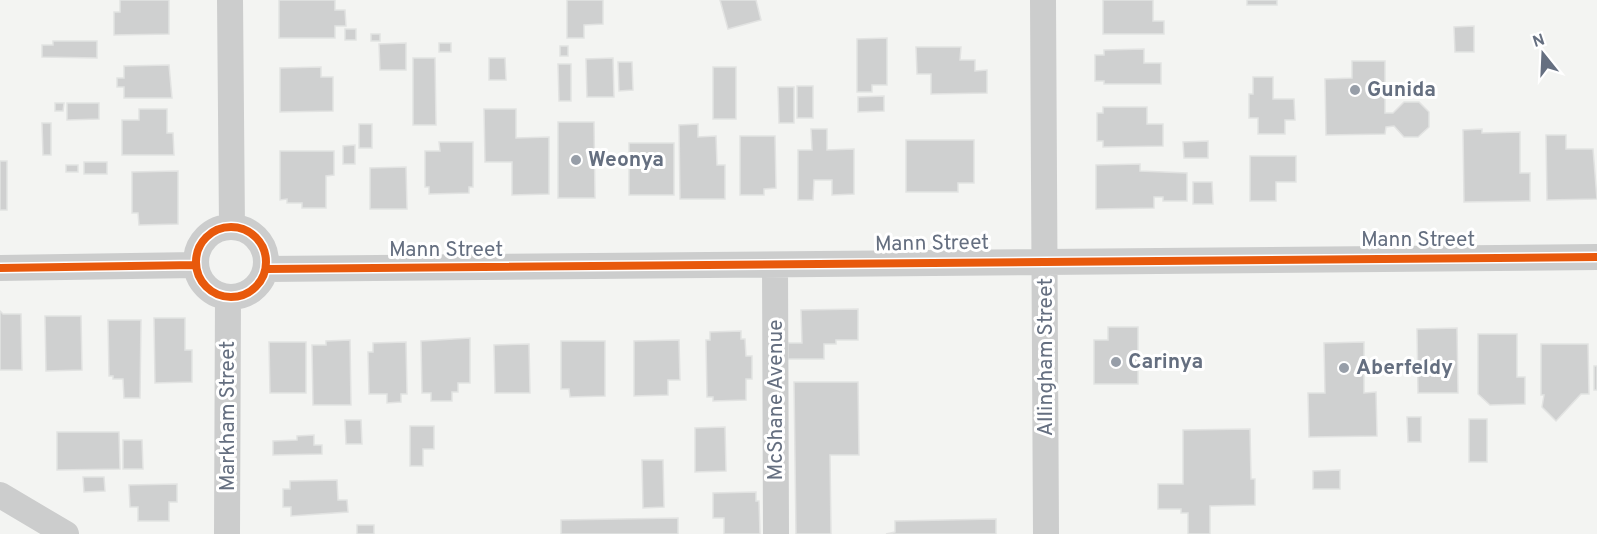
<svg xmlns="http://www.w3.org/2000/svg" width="1597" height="534" font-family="Overpass,sans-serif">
<rect width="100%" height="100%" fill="#f3f4f2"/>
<!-- building -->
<path fill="#cfd0d0" stroke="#e2e3e2" stroke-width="1.5" d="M120 0H169V34L114 35V12H120Z
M279 0H335V10H345L346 26H335V38H279Z
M567 0H603V24L584 25V38H567Z
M720 0H756L761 20 728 29Z
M1103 0H1153V21H1164V34H1103Z
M1247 0H1277V5H1247Z
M1474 26V52H1455L1454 27Z
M345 29H356V40H345Z
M371 34H380V41H371Z
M887 38V85H872V92H857V39Z
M53 41H97V58L42 57V45H53Z
M406 43V70H380L379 44Z
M439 43H451V52H439Z
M560 46H568V56H560Z
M916 47H961L960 60H975V71L987 70V93L931 94V74H917Z
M1144 49V63H1161V84H1104V81H1095V55H1104V50Z
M413 58H435L436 125H413Z
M489 58H505L506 80H489Z
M613 58 614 97H587L586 59Z
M1352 61H1385V113H1393L1404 102H1419L1429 112V127L1418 137H1404L1394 126 1386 127 1385 134 1326 135 1325 79 1352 78Z
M618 62H632L633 90 619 91Z
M558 64H571V101H559Z
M169 65 172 98H124V87H117V78H124V66Z
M321 67V77H333V111L280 112V68Z
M713 67H736V119H713Z
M1253 77H1273V99H1294L1295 120H1285V134H1258V118H1249V94H1253Z
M797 86H813V118H797Z
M778 87H794V123H779Z
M884 96V111L858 112V97Z
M55 103H64L63 111H55Z
M67 103H99V119L67 120Z
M1103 107H1147V124H1163V146L1103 147V141H1097V113H1103Z
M139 109H167V133H173L174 155H122V120H139Z
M484 109H516V138L549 137V194L512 195V162H485Z
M558 122H594L595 198H558Z
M42 123H51V155H43Z
M359 124H372V148H359Z
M698 124V137L716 136 717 165H725V199H680L679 125Z
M811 129H827V150L854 149V194L832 195V180H814L813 200H798V150H812Z
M1482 129V133L1520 132V173H1530V201L1464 202 1463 130Z
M1546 135H1566V149H1593L1597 199 1547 200Z
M740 136H775L776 188 764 189V195H740Z
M906 140H974V183H958V192H906Z
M1208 141V158H1184L1183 142Z
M439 142H473V187H469V193L429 194V187H425V151H440Z
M629 143H674V195H629Z
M355 145V164H343V146Z
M280 151H334V175L326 176V208H302V203H287V199L280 200Z
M1250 156H1296V182H1276V201H1250Z
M0 161H7V210H0Z
M84 162H107V174H84Z
M1140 164V171L1187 173V201H1163V197H1154V208L1096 209V165Z
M66 165H78V172H66Z
M406 167 407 209H370V168Z
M178 171V224L139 225 138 213H132V172Z
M1193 182H1212L1213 204H1193Z
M858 309V340H836V344H824V359H788V343H802L801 310Z
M0 311 3 314H21L22 370H0Z
M45 316H81L82 370 46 371Z
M154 318H185V350H192V382L155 383Z
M108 320H141L140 398H124L123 379H113V376H109Z
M1108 327H1138V384H1094V340H1108Z
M1457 328 1458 393H1418L1417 329Z
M741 331V339H745L746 356H752V379H746V400L713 401V397H707L706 340H710V332Z
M1478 334H1517V377H1525V404L1490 405 1478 394Z
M470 338V383H458V392H452V401H431V393H422L421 341Z
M350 340 351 405H313L312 345H326V341Z
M679 340 680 380H668V395L634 396V341Z
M561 341H605V396L570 397 569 389H561Z
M269 342H306V393H270Z
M406 342 407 394H401V402L387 403V394H369L368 352H373V343Z
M1364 342V393L1376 392 1377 436 1309 437 1308 393H1325L1324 343Z
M529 344 530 393H495L494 345Z
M1541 344H1588L1589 394H1581L1556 421 1542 407 1544 395H1541Z
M1594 366H1597V390H1594Z
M794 382H858L859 455H830L831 534H796Z
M1407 417H1421V442H1408Z
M1469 419H1487V462H1469Z
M345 420H361L362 444H346Z
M410 426H434V449H423V466H410Z
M725 427 726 471 695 472V428Z
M1250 429 1251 479H1255V505L1210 506V534H1188V513H1181V509H1158V484H1183V430Z
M57 432H119L120 469 57 470Z
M314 435V445H322V454L273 455V441L297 440V436Z
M123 440H142L143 469H123Z
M642 460H663L664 507 643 508Z
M1340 470V489H1313V471Z
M83 477H104L105 491 84 492Z
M337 480 338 500H347L348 512 291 516V507H283V489H290V481Z
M177 484V502H169V521H138V507H130L129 485Z
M756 492V501H759L760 534H724V518H713V493Z
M678 518V534H561V520Z
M996 519V534H886L895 532V521Z
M357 525H374V534H357Z"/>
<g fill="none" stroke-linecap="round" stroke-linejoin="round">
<!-- minor -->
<path stroke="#cccdcd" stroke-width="26" d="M230 0 232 227
M1043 0 1046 534
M196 262a35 35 0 1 1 70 0a35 35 0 1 1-70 0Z
M775 266 776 534
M0 268 196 265
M267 269 1597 257
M0 495 66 534
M227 534 228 298"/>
<!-- cycleway casing -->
<g stroke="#fff" stroke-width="11">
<path id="cycleway" d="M196 262a35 35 0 1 1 70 0a35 35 0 1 1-70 0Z
M0 268 196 265
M267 269 1597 257"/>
</g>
<!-- cycleway -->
<use href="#cycleway" stroke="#e8590c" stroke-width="8"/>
</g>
<!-- markers -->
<g fill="#979ea8" stroke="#fff" stroke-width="2">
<circle cx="1355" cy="90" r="6"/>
<circle cx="576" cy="160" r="6"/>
<circle cx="1116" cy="362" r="6"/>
<circle cx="1344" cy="368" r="6"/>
</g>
<g text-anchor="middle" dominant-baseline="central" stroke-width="6" stroke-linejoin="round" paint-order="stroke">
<!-- poi labels -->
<g font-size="21" font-weight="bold" fill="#656f80" stroke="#fff" text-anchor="start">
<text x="1367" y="90">Gunida</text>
<text x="588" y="160">Weonya</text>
<text x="1128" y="362">Carinya</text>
<text x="1356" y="368">Aberfeldy</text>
</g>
<!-- street labels -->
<g font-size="21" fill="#656f80" stroke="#fff">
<text x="1418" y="240">Mann Street</text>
<text transform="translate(932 244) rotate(-1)">Mann Street</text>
<text x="446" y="250">Mann Street</text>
<text transform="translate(1046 357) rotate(-90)">Allingham Street</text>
<text transform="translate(776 400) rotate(-90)">McShane Avenue</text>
<text transform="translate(228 416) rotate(-90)">Markham Street</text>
</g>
</g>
<!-- north arrow -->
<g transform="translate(1543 54) rotate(342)" stroke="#ffffff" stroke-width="4.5" paint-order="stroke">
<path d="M0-4.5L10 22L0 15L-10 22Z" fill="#656f80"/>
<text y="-9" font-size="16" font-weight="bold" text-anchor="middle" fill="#656f80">N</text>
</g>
</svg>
